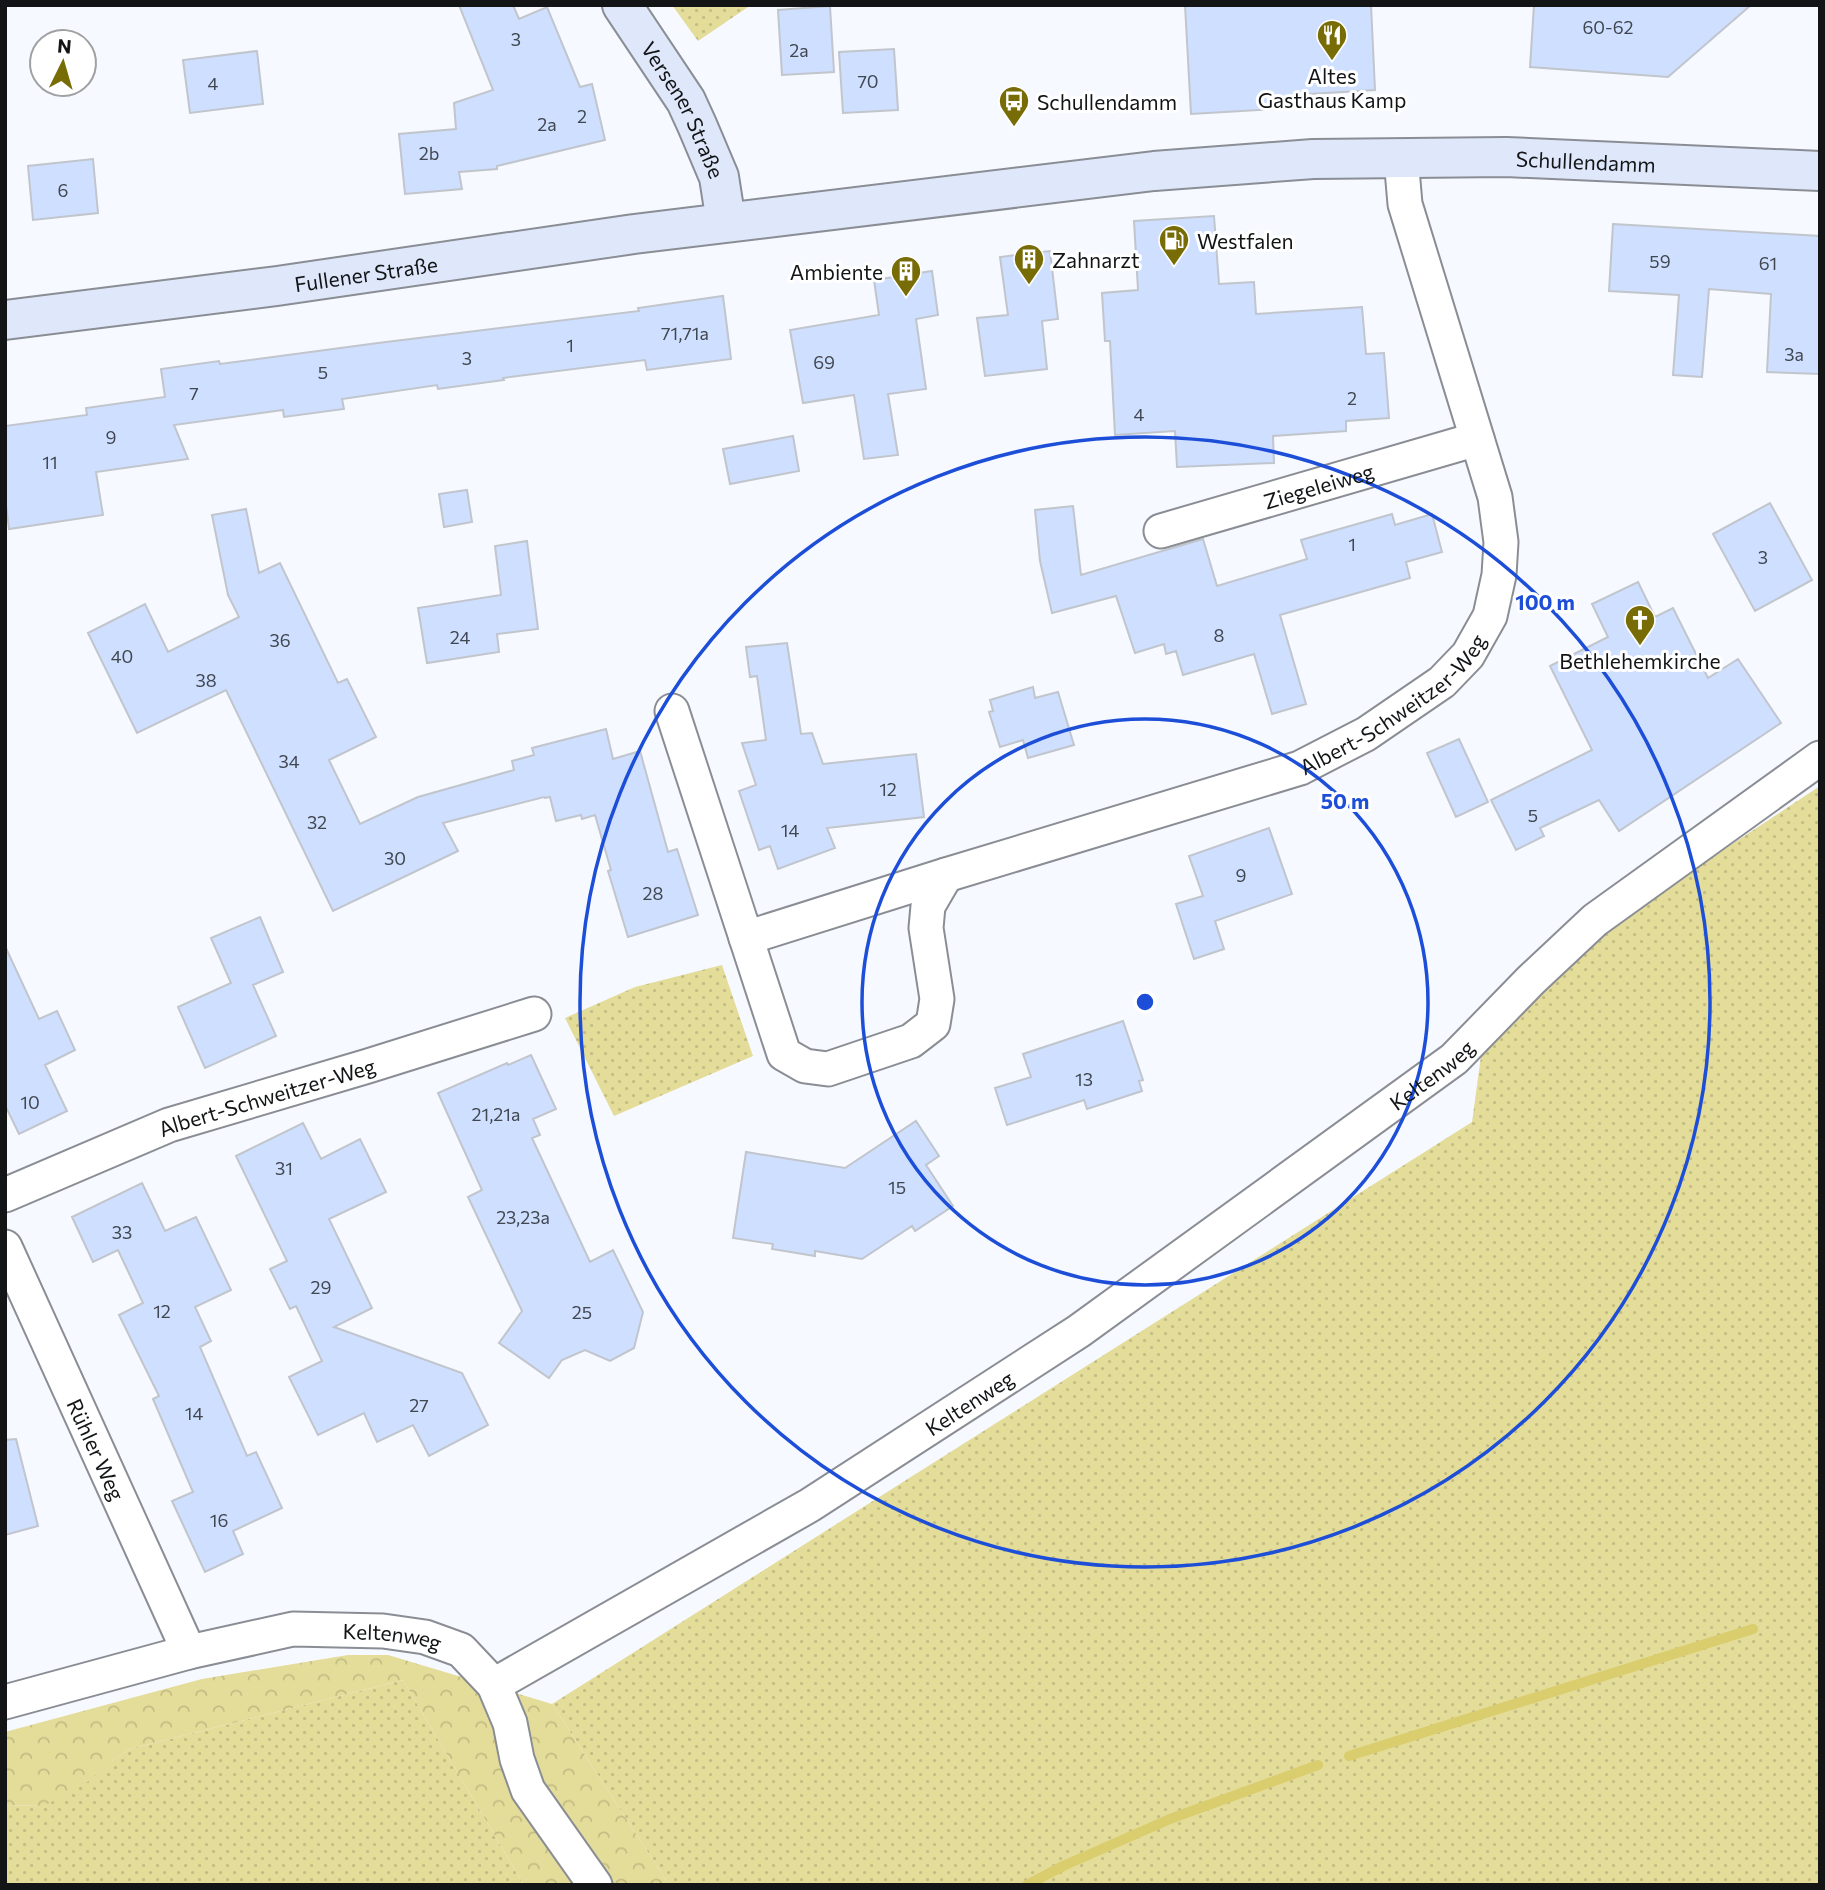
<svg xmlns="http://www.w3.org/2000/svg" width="1825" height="1890" font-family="Commissioner,sans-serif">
<defs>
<pattern id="green-dots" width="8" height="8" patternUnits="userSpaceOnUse" patternTransform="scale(1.75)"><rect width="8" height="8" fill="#e4dc99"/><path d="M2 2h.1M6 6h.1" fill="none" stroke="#c3bc83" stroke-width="1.8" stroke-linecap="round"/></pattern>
<pattern id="forest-crowns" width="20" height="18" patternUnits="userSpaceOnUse" patternTransform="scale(1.75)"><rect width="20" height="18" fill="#e4dc99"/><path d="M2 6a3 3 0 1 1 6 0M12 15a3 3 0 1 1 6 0" fill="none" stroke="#c3bc83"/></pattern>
</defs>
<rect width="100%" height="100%" fill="#f6f9ff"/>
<!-- green -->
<path fill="url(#green-dots)" d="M672 5H751L698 41Z
M1820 786V1885H669L552 1704 1472 1122 1481 1056 1608 929 1676 881Z
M722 965 753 1056 614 1116 565 1018 635 987Z
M403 1680 524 1885H5V1805L44 1806 130 1749Z"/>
<!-- forest -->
<path fill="url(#forest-crowns)" d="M348 1655H388L552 1704 669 1885H524L403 1680 130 1749 112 1761 89 1781 44 1806 5 1805V1732L202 1679Z"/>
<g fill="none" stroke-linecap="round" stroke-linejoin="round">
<!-- stream -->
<path stroke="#dacd6e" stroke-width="10" d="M1349 1756 1753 1629
M1027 1885 1063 1866 1170 1819 1318 1765"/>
</g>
<!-- building -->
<path fill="#cfdfff" stroke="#c1c5cc" stroke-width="2" d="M459 5H513L519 19 547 7 580 87 592 84 605 140 497 166V169L459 172 462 189 405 194 399 134 456 129 454 103 493 90Z
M1185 5H1371L1375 90 1310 94V107L1191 114Z
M1534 5H1751L1668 77 1530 67Z
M830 6 834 72 782 75 778 10Z
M894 49 898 110 843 113 839 52Z
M257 51 263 104 190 113 183 60Z
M93 159 98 213 33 220 28 166Z
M1214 216 1219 284 1254 282 1256 314 1362 307 1366 354 1384 353 1389 418 1346 421V431L1273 436 1274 463 1177 467 1175 431 1115 435 1110 341H1105L1102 293 1138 290 1134 221Z
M1613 224 1820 236V374L1767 372 1771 294 1709 289 1702 377 1673 375 1679 295 1609 291Z
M1050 251 1058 319 1042 321 1047 369 985 376 977 318 1008 315 1000 257Z
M932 271 938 315 916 319 926 389 888 394 898 455 864 459 854 395 803 403 790 330 879 315 874 280Z
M723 296 731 359 647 370 645 360 503 378 504 380 438 389 437 385 342 399 344 409 284 417 283 410 174 425 188 459 96 472 103 515 9 529 5 497V426L87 415 86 408 165 397 161 369 219 361 220 364 378 343 639 311 638 308Z
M793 436 799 471 730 484 723 449Z
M467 490 472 522 444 527 439 494Z
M1770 503 1812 580 1755 611 1713 534Z
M1073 506 1081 575 1203 539 1217 586 1307 559 1301 540 1392 514 1395 525 1432 514 1442 552 1406 562 1410 578 1280 615 1306 704 1272 714 1254 654 1183 675 1176 651 1166 654 1164 644 1135 653 1116 596 1052 613 1040 561 1035 510Z
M246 509 259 573 280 563 338 683 347 679 376 737 329 760 360 824 418 797 514 770 512 761 534 755 532 748 606 729 613 759 640 751 668 852 677 849 698 915 628 937 608 871 611 870 595 815 582 819 581 815 556 821 550 797 545 798 544 797 443 823 458 851 333 911 226 690 137 733 88 633 145 604 168 652 239 617 228 595 212 515Z
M527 541 538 629 497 634 499 652 427 663 418 608 501 595 495 546Z
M1638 582 1655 617 1673 608 1708 678 1738 659 1781 723 1619 831 1599 800 1540 828 1544 836 1516 850 1491 800 1592 750 1550 666 1608 637 1592 604Z
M787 643 801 734 812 733 823 764 916 754 924 817 827 828 835 848 778 869 770 846 759 850 739 791 756 785 742 743 766 740 757 676 750 677 746 647Z
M1033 687 1035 698 1058 692 1074 745 1028 758 1023 740 1000 747 989 712 993 711 990 700Z
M1459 739 1488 802 1456 817 1427 753Z
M1269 828 1292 894 1215 921 1224 949 1194 959 1176 904 1203 896 1189 856Z
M260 917 283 972 253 985 276 1036 205 1068 178 1007 231 983 211 938Z
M5 946 39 1019 57 1011 75 1050 45 1065 67 1111 19 1134 5 1105Z
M1123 1021 1143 1080 1139 1081 1142 1091 1087 1109 1084 1100 1007 1125 995 1088 1031 1077 1023 1054Z
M531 1055 556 1109 533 1119 540 1135 532 1138 590 1262 613 1250 643 1312 634 1348 610 1361 585 1350 562 1360 549 1378 499 1343 522 1311 468 1197 482 1190 438 1093 507 1063 508 1065Z
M916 1121 939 1156 926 1165 953 1206 915 1231 912 1226 862 1259 815 1251V1256L772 1249 773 1244 733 1238 746 1152 845 1168Z
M303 1123 321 1159 360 1139 386 1192 329 1219 372 1308 334 1327 462 1373 488 1425 429 1456 413 1425 377 1442 364 1413 318 1435 289 1377 322 1361 296 1306 290 1309 270 1269 287 1261 236 1156Z
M142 1183 165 1231 196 1217 231 1290 195 1307 211 1341 200 1347 247 1456 256 1452 282 1508 233 1531 243 1554 205 1572 172 1501 193 1492 153 1399 159 1396 119 1315 143 1303 118 1250 93 1262 72 1217Z
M16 1439 38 1526 5 1535V1440Z"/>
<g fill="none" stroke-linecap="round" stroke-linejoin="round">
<!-- street casing -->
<g stroke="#8a8e94" stroke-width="37">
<g id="street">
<path id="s1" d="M1161 531 1477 439"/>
<path d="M672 711 784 1054 805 1066 828 1069 911 1041 933 1024 937 999 926 928 928 906 946 875"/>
<path id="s2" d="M746 938 946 875 1300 768 1366 734 1442 682 1468 655 1490 616 1499 575 1501 542 1495 497 1405 204 1401 158"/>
<path id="s3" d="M5 1195 169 1125 368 1066 534 1014"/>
<path id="s4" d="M5 1247 189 1652"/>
<path id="s5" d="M494 1685 810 1505 1079 1331 1454 1059 1531 980 1595 920 1820 758"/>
<path id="s6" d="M5 1702 189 1652 293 1629 383 1631 425 1637 461 1650 494 1685 510 1723 517 1759 528 1790 595 1885"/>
</g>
</g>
<!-- secondary casing -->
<g stroke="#8a8e94" stroke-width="42">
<g id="secondary">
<path id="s7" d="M622 5 686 101 697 125 719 177 726 222"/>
<path id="s8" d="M5 320 277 286 634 234 1154 171 1313 159 1506 157 1820 171"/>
</g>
</g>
<!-- street -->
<use href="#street" stroke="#fff" stroke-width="33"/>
<!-- secondary -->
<use href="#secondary" stroke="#dfe8fb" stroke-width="38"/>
</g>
<!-- distance rings -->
<g fill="none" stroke="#1d4ed8" stroke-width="3.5">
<circle cx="1145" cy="1002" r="283"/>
<circle cx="1145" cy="1002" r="565"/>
</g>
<!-- icons -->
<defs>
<g id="restaurant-pin" transform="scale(1.575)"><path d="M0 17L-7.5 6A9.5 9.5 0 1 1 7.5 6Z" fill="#776c06" stroke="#fff"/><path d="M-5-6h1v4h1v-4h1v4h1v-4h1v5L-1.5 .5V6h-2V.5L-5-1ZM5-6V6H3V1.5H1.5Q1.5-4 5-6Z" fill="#fff"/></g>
<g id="bus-pin" transform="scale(1.575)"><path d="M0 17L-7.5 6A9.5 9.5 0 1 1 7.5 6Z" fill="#776c06" stroke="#fff"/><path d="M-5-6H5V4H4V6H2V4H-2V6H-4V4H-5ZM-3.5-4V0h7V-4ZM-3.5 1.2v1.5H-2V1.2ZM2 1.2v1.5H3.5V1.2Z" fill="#fff"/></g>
<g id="fuel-pin" transform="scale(1.575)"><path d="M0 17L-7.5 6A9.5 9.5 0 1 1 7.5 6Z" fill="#776c06" stroke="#fff"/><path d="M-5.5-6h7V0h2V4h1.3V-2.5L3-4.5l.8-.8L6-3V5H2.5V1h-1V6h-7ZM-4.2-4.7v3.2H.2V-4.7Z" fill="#fff"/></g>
<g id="building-pin" transform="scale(1.575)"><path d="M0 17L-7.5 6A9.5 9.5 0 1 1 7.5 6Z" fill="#776c06" stroke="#fff"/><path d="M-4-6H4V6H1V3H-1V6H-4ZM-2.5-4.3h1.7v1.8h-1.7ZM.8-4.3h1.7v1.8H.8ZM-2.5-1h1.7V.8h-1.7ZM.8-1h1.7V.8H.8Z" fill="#fff"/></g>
<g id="church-pin" transform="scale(1.575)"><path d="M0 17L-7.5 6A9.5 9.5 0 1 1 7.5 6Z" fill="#776c06" stroke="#fff"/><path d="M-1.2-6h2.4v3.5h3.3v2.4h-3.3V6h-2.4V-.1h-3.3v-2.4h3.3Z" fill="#fff"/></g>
</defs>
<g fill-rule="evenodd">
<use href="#restaurant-pin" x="1332" y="35"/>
<use href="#bus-pin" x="1014" y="101"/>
<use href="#fuel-pin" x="1174" y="240"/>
<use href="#building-pin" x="1029" y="259"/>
<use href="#building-pin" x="906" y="271"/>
<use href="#church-pin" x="1640" y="620"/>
</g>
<g text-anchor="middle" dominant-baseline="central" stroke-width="6" stroke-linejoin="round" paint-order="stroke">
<!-- number labels -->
<g font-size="18" fill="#414750">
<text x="1608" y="27">60-62</text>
<text x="516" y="39">3</text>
<text x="799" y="50">2a</text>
<text x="868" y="81">70</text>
<text x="213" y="83">4</text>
<text x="582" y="116">2</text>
<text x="547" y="124">2a</text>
<text x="429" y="153">2b</text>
<text x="63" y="190">6</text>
<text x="1660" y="261">59</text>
<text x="1768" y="263">61</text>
<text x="685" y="333">71,71a</text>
<text x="570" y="345">1</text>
<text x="1794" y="354">3a</text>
<text x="467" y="358">3</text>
<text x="824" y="362">69</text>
<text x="323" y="372">5</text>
<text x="194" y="393">7</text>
<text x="1352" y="398">2</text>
<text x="1139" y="414">4</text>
<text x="111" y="437">9</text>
<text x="50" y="462">11</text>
<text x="1352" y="544">1</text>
<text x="1763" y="557">3</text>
<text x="1219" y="635">8</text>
<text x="460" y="637">24</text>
<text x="280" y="640">36</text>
<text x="122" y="656">40</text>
<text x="206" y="680">38</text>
<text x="289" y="761">34</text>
<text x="888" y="789">12</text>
<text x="1533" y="815">5</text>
<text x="317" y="822">32</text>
<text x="790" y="830">14</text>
<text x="395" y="858">30</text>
<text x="1241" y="875">9</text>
<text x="653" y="893">28</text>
<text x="1084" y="1079">13</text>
<text x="30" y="1102">10</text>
<text x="496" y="1114">21,21a</text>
<text x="284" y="1168">31</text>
<text x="897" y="1187">15</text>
<text x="523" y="1217">23,23a</text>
<text x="122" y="1232">33</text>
<text x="321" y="1287">29</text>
<text x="162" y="1311">12</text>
<text x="582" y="1312">25</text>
<text x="419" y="1405">27</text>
<text x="194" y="1413">14</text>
<text x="219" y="1520">16</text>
</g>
<!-- poi labels -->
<g font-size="21" fill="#121416" stroke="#fff" text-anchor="start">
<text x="1332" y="75" text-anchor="middle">Altes<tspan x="1332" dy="24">Gasthaus Kamp</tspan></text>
<text x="1037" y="101">Schullendamm</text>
<text x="1197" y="240">Westfalen</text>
<text x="1052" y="259">Zahnarzt</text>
<text x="883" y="271" text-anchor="end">Ambiente</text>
<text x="1640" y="660" text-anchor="middle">Bethlehemkirche</text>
</g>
<!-- street labels -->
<g font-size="21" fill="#121416" stroke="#fff">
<text stroke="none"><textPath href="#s7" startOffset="122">Versener Straße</textPath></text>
<text stroke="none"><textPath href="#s8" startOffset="1591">Schullendamm</textPath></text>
<text stroke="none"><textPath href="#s8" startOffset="364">Fullener Straße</textPath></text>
<text stroke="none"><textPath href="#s1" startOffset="164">Ziegeleiweg</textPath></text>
<text stroke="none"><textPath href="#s2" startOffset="693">Albert-Schweitzer-Weg</textPath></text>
<text stroke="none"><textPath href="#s5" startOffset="1120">Keltenweg</textPath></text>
<text stroke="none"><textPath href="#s3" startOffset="280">Albert-Schweitzer-Weg</textPath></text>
<text stroke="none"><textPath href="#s5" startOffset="553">Keltenweg</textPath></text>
<text stroke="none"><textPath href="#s4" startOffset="222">Rühler Weg</textPath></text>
<text stroke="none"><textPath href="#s6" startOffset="397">Keltenweg</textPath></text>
</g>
</g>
<circle cx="1145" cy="1002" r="10" fill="#1d4ed8" stroke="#fff" stroke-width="3.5"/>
<g font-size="21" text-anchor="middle" font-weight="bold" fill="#1d4ed8" stroke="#fff" stroke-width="6" stroke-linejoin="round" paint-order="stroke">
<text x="1545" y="610">100 m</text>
<text x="1345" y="809">50 m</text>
</g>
<!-- border -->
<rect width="1825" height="1890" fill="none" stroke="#121416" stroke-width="14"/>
<!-- north arrow -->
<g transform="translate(63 63) rotate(5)"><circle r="33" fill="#ffffff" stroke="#a0a1a2" stroke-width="2"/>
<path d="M0-5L12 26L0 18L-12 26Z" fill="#776c06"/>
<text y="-10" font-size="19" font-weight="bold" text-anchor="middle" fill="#121416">N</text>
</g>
</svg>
